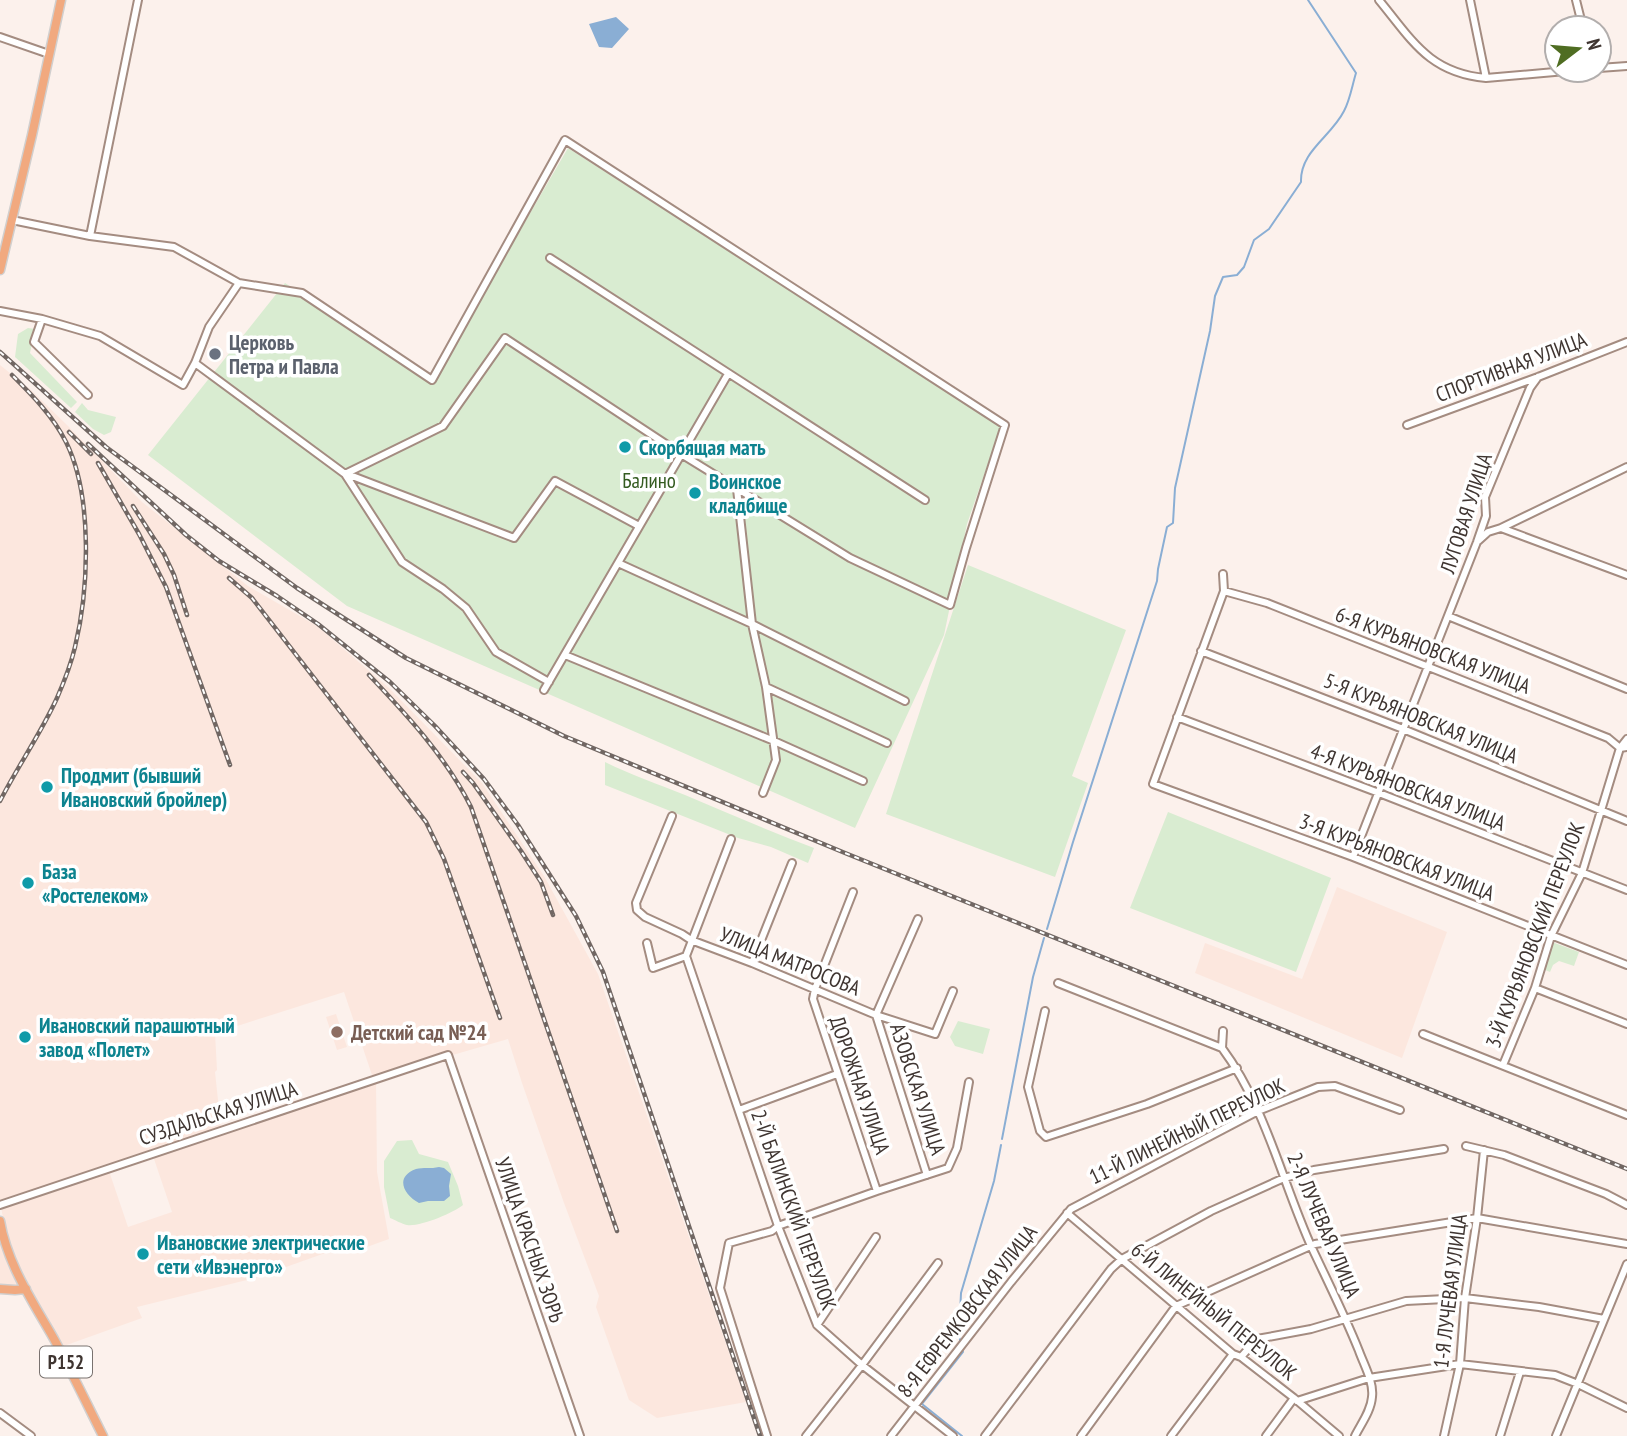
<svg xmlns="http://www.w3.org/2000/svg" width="1627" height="1436" font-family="'PT Sans Narrow',sans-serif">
<rect width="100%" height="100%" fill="#fcf1ec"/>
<!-- built -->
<path fill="#fce7de" d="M0 365 31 390 67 425 142 502 248 586 317 626 389 688 482 783 544 876 598 974 746 1402 657 1418 629 1400 596 1307 599 1296 564 1203 522 1083 508 1039 373 1078 344 992 215 1033 217 1070 215 1072 221 1128 0 1200Z
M1337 887 1447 932 1402 1058 1195 973 1205 943 1302 979Z
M336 1014 347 1047 337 1050 326 1017Z
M376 1082 377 1172 389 1239 353 1252 345 1246 255 1278 137 1307 142 1318 61 1347 12 1252 6 1234 1 1207 109 1171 128 1227 172 1212 153 1156Z
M0 1241 18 1284 17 1287 0 1291Z"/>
<!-- green -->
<path fill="#d9ecd1" d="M568 148 1001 426 967 524 944 635 855 828 347 606 148 455 285 283 433 380Z
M28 328 35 329 30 353 77 402 71 408 15 357 18 334Z
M82 403 88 410 116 417 111 432 104 435 93 429 75 412Z
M968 565 1126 630 1072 776 1088 783 1055 877 886 814Z
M605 762C631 775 658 784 685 795 728 813 771 832 814 848L808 863 771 847 738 838 605 785Z
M1168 812 1331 878 1296 972 1130 908Z
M1552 942 1579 952 1574 966 1559 961 1553 965 1550 972 1543 969Z
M958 1021 990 1029 983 1054 955 1046 950 1037Z
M412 1140 419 1154 448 1162 458 1186 463 1205C453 1213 420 1227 407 1225 402 1224 395 1220 390 1218L384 1187V1161L397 1141Z"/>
<!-- water -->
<path fill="#8aaed4" d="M616 17 629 29 612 48 599 47 589 24Z
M439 1167 444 1168 451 1174 449 1186 450 1196 444 1201H428L419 1203C404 1195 394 1177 416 1169 423 1167 431 1169 439 1167Z"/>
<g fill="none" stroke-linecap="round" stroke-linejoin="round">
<!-- stream -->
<path stroke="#8aaed4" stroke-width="2" d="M1047 929 1073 842 1157 581 1158 569 1167 527 1173 523 1175 488 1210 331 1215 296 1223 277 1237 275 1244 267 1254 240 1269 229 1301 182C1300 151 1331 137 1344 111 1350 100 1352 86 1356 73L1308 0
M1002 1139 1033 977 1044 938
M961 1342 959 1337 961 1293 994 1181 1001 1145
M962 1436 922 1404 963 1352 962 1348"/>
<!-- minor casing -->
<g stroke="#a48c81" stroke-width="10">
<path id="minor" d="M1379 0C1412 40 1429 73 1486 78L1577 70
M1470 0 1486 78
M1576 0 1583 28
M0 37 49 54
M1599 68 1627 66
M90 236 138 0
M550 258 925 500
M239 283 302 293 432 380 565 140 1005 425 966 548 950 605 850 558 681 454 505 338 443 426 345 474
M0 311 42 319 100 336 183 385 195 363 209 327 239 283 174 247 90 236 12 220
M42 319 34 342 88 395
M195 363 345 474 402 562 443 589 466 608 496 652 549 682
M1407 425 1538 377 1627 342
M347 474 514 538 555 481 639 526
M737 489 752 624 766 687 776 760 763 793
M1501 528 1627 467
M1478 541 1488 532 1501 528 1627 575
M618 563 752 624 905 701
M1223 574 1224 591 1153 784 1353 857 1627 965
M1224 591 1267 603 1608 738 1620 748 1627 747
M1448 616 1627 689
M1201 651 1403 729 1627 821
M565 655 774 741 863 781
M766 687 887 743
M544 690 728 374
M1177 717 1379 793 1627 890
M672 816 636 903 637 910 645 917 682 934 691 940 752 963 876 1015 935 1034 953 991
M731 839 686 956 778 1226 817 1325 862 1365 953 1436
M1353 857 1477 542 1486 516 1485 497 1530 388 1538 377
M853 892 815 989 813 999 877 1191
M918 919 876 1015 927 1175
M647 943 653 968 686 956
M752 963 792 863
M1058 983 1222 1048
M1535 988 1627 1024
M1045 1011 1028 1087 1040 1131 1046 1137 1147 1104 1237 1068
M1223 1031 1222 1048C1266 1107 1282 1182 1312 1248 1328 1282 1345 1316 1359 1351 1364 1365 1374 1382 1372 1397 1371 1411 1361 1424 1355 1436
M1423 1034 1627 1115
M1503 1065 1535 988 1551 936 1582 873 1620 748 1627 739
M739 1110 837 1074
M1466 1146 1504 1155 1606 1194 1627 1205
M0 1205 448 1055 580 1436
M1067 1213 1233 1354 1241 1357 1294 1398 1339 1436
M817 1325 876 1237
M1241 1357 1257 1339 1311 1329 1406 1301 1465 1298 1539 1307 1604 1319
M1297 1401 1369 1378 1460 1364 1555 1375 1578 1384 1627 1408
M0 1413 31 1436
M767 1436 720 1288 729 1243 772 1231 778 1226 877 1191 948 1168 957 1148 969 1082
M806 1436 862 1365 938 1263
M891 1436 1011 1282 1071 1209 1258 1111 1318 1087 1335 1086 1400 1110
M985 1436 1111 1269 1122 1259 1211 1211 1284 1178 1314 1170 1444 1149
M1081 1436 1176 1306 1315 1244 1477 1218 1627 1244
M1171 1436 1233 1354
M1266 1436 1294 1398
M1444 1436 1460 1364 1465 1298 1477 1218 1484 1150
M1500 1436 1520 1372
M1556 1436 1627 1264"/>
</g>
<!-- major casing -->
<g stroke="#d1cfce" stroke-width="11">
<path id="major" d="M0 270 32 135 61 0
M0 1221C7 1264 33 1302 54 1339 71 1371 87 1404 103 1436
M0 1289 15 1290 26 1289"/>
</g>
<!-- minor -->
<use href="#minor" stroke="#fff" stroke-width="6"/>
<!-- major -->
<use href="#major" stroke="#f1a97f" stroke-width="8"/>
<!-- rail casing -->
<g stroke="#716763" stroke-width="4.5">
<path id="rail" d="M0 352 106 447 297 588 406 658 564 736 845 853 1627 1169
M69 432 91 454
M88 444 186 535 219 561 277 596 318 624 390 682 435 726 484 779 518 825 576 916 603 972 760 1436
M98 463 139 534 166 587 230 765
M133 506 164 554 174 575 187 615
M229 578 252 598 426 822 444 859 500 1018
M369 675C407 715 446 757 471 807L617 1231
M463 772 473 783 521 851 541 882 553 915
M0 801C18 766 41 733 57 698 64 682 71 664 75 647 89 589 93 496 66 442 53 416 32 395 12 375"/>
</g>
<!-- rail -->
<use href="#rail" stroke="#fff" stroke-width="2" stroke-dasharray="5" stroke-linecap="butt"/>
</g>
<!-- markers -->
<circle fill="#6b7280" stroke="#fff" stroke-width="2.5" cx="215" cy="354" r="7"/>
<g fill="#0f9aa8" stroke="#fff" stroke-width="2.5">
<circle cx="625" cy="447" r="7"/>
<circle cx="695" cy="493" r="7"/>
<circle cx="47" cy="787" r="7"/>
<circle cx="28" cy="883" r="7"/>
<circle cx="25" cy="1037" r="7"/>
<circle cx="143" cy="1254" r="7"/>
</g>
<circle fill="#8d6e63" stroke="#fff" stroke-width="2.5" cx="337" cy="1032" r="7"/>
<g text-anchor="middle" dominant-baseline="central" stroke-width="7" stroke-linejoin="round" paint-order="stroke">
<!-- shield labels -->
<rect fill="#fff" stroke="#79726f" stroke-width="2" x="40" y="1346.5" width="52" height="31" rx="5"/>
<g font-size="19" font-weight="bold" fill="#3f3531">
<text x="66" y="1362">Р152</text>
</g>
<!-- worship labels -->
<g font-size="21" font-weight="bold" fill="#5b616d" stroke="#fff" text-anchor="start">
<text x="229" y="342">Церковь<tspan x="229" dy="24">Петра и Павла</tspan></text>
</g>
<!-- street labels -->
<g font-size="21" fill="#3f3531" stroke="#fff">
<text transform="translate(1511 367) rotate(-21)">СПОРТИВНАЯ УЛИЦА</text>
<text transform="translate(1466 513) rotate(-72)">ЛУГОВАЯ УЛИЦА</text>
<text transform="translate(1433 650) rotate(21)">6-Я КУРЬЯНОВСКАЯ УЛИЦА</text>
<text transform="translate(1421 718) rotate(22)">5-Я КУРЬЯНОВСКАЯ УЛИЦА</text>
<text transform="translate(1408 787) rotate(21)">4-Я КУРЬЯНОВСКАЯ УЛИЦА</text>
<text transform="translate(1397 857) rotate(21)">3-Я КУРЬЯНОВСКАЯ УЛИЦА</text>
<text transform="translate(1535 935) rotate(-69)">3-Й КУРЬЯНОВСКИЙ ПЕРЕУЛОК</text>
<text transform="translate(790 961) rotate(22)">УЛИЦА МАТРОСОВА</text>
<text transform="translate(860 1085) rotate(71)">ДОРОЖНАЯ УЛИЦА</text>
<text transform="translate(918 1089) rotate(72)">АЗОВСКАЯ УЛИЦА</text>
<text transform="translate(218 1113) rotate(-18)">СУЗДАЛЬСКАЯ УЛИЦА</text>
<text transform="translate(1187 1131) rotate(-26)">11-Й ЛИНЕЙНЫЙ ПЕРЕУЛОК</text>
<text transform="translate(794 1210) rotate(70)">2-Й БАЛИНСКИЙ ПЕРЕУЛОК</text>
<text transform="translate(1324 1225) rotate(67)">2-Я ЛУЧЕВАЯ УЛИЦА</text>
<text transform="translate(530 1240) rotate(71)">УЛИЦА КРАСНЫХ ЗОРЬ</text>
<text transform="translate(1450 1291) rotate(-83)">1-Я ЛУЧЕВАЯ УЛИЦА</text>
<text transform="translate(967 1311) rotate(-52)">8-Я ЕФРЕМКОВСКАЯ УЛИЦА</text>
<text transform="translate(1214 1311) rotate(39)">6-Й ЛИНЕЙНЫЙ ПЕРЕУЛОК</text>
</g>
<!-- culture labels -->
<g font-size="21" font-weight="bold" fill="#0d838f" stroke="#fff" text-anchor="start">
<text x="639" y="447">Скорбящая мать</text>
<text x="709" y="481">Воинское<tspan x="709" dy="24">кладбище</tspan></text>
<text x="61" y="775">Продмит (бывший<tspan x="61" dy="24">Ивановский бройлер)</tspan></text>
<text x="42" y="871">База<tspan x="42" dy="24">«Ростелеком»</tspan></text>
<text x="39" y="1025">Ивановский парашютный<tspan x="39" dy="24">завод «Полет»</tspan></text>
<text x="157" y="1242">Ивановские электрические<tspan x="157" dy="24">сети «Ивэнерго»</tspan></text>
</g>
<!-- park labels -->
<g font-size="21" fill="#345b20" stroke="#fff">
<text x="649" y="480">Балино</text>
</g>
<!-- education labels -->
<g font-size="21" font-weight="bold" fill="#785e54" stroke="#fff" text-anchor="start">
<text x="351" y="1032">Детский сад №24</text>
</g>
</g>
<!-- north arrow -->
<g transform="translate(1578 49) rotate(74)"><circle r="33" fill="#ffffff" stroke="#b2aead" stroke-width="2"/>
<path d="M0-5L12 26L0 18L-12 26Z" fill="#4f6d22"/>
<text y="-10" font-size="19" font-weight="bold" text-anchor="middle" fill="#3f3531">N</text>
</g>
</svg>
